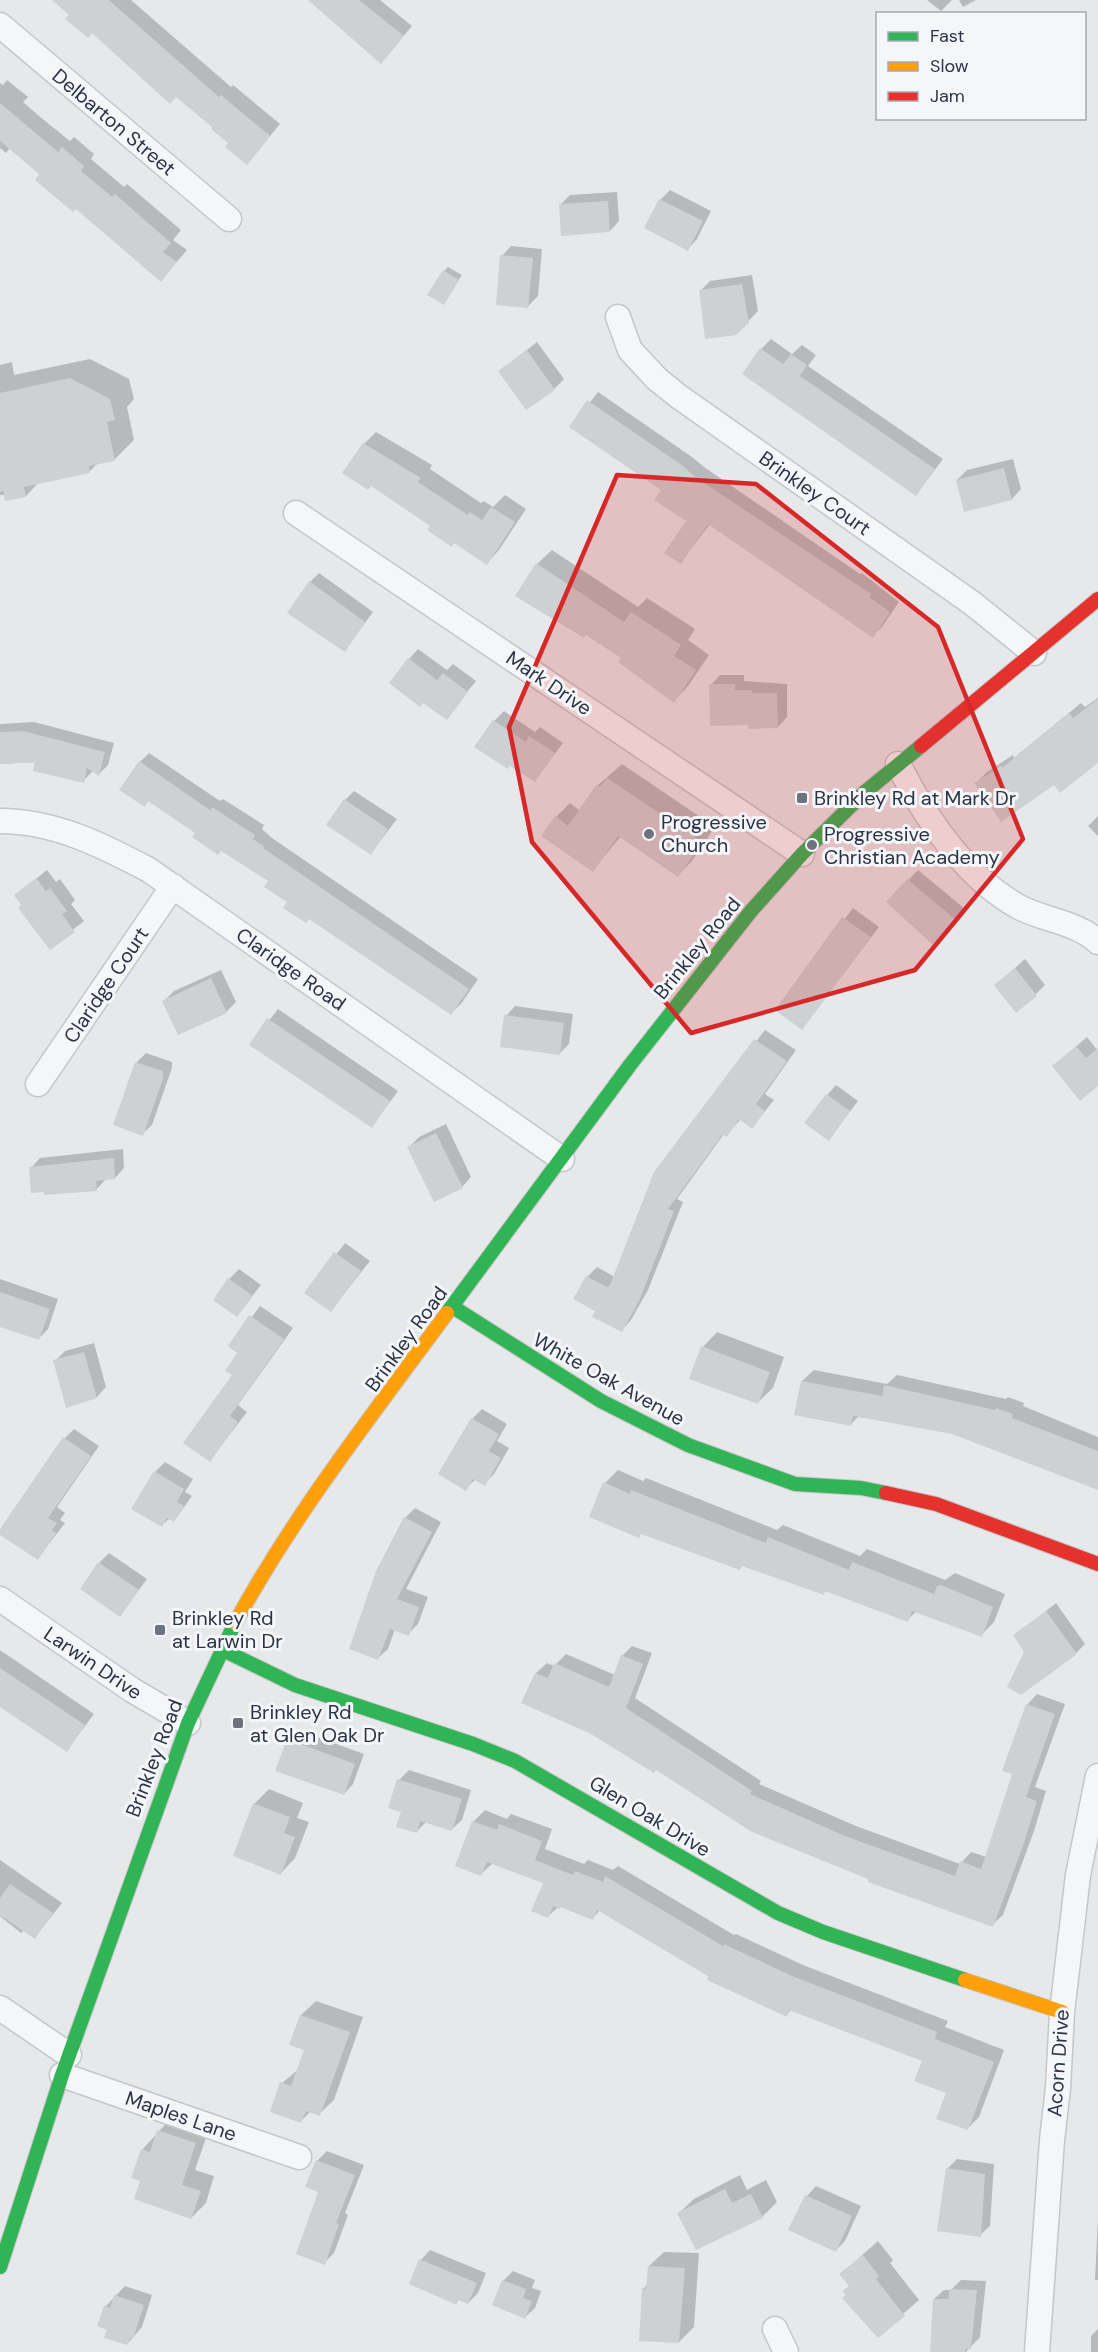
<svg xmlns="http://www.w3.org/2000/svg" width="1098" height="2352" font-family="'DM Sans',sans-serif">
<rect width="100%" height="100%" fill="#e6e8ea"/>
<!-- shadow -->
<path fill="#0003" d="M60 0H131L231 87 233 85 280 124 257 152 230 143 214 126 71 14Z
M311 0H380L412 26 381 62Z
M927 0H952L941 11Z
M959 0H976L963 7Z
M7 80 28 97 23 102 39 116 70 141 74 137 94 154 91 159 124 187 127 184 181 230 173 240 187 250 161 280 10 148 6 153 0 148V83L3 85Z
M670 190 711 211 697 239 688 249 660 200Z
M617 192 619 221 610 231 561 204 570 195Z
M511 246 542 249 538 296 528 306 502 256Z
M448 267 462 275 443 303 444 271Z
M752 275 758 311 736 334 700 291 710 281Z
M771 339 792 354 802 345 816 355 808 366 943 459 916 495 761 349Z
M537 342 564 379 554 389 500 371Z
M90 359 129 379 134 399 127 407 134 440 114 460 98 463 90 471 39 482 26 496 0 495V365L12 362 14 375Z
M598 392 692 457 704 467 860 574 862 573 899 602 882 627 872 636 710 524 681 562 688 521 663 490 571 427Z
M376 432 432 465 430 469 481 503 484 501 493 507 505 495 526 509 499 550 487 563 432 526 364 444Z
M1013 459 1021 489 1012 499 957 480 967 470Z
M552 550 638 607 647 598 695 629 688 640 709 655 688 686 674 701 623 658 537 564Z
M319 573 373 612 345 650 310 582Z
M418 649 447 670 453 664 476 681 446 718 409 659Z
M720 675H744V681L787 684V717L778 727 750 723 711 685Z
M1098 698V761L1054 783 975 784 987 772 1013 755 1014 758 1081 703 1085 707Z
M504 711 535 732 540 727 563 743 535 780 510 765 494 721Z
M34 722 114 743 108 765 99 774 93 771 83 781 37 762 0 764V724Z
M149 753 220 801 223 799 264 825 262 829 272 838 478 979 461 1004 451 1013 289 902 270 881 149 800 145 805 140 762Z
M622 764 715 827 692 861 678 875 621 836 593 870 556 817 570 803 580 811 597 786Z
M354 791 397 819 371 853 345 800Z
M1098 816V836L1088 826Z
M47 870 56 882 60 879 75 900 71 904 84 921 50 948 16 895Z
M918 870 965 909 943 933 908 880Z
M853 908 879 927 802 1028 777 1010Z
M1025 959 1045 985 1036 994 996 985Z
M221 970 236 1002 226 1012 164 1001 174 991Z
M515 1006 573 1014 569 1044 559 1054 506 1016Z
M278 1009 398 1091 372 1126 251 1044Z
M765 1030 796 1050 765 1094 774 1100 752 1127 741 1119 726 1135 724 1134 677 1199 683 1202 648 1290 631 1320 622 1330 597 1310 587 1277 597 1267 615 1277 656 1173Z
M1087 1037 1098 1051V1085L1054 1066Z
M146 1053 172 1062V1068L152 1125 142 1134 136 1063Z
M836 1085 858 1101 829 1139 827 1095Z
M446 1124 471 1177 462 1187 409 1147 419 1137Z
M123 1149 124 1168 115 1178 106 1179 96 1190 31 1168 40 1158Z
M345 1243 370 1261 331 1310 307 1292Z
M239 1269 261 1285 237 1315 229 1279Z
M0 1279 58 1299 48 1329 38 1339 0 1325Z
M260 1306 293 1328 238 1405 247 1412 210 1460 240 1353 230 1346Z
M717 1332 784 1357 773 1388 758 1402 703 1347Z
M94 1343 106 1387 97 1397 55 1361 65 1351Z
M814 1370 887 1384 897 1375 1006 1399 1008 1397 1024 1403 1023 1406 1098 1437V1489L952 1432 859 1416 850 1425 802 1381Z
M482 1409 507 1424 497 1441 509 1448 494 1474 484 1484 476 1479 465 1489 440 1474 472 1419Z
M74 1429 99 1446 57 1507 65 1513 60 1520 65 1523 38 1558 0 1532 65 1438Z
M165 1462 193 1479 185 1492 192 1496 174 1521 170 1518 162 1525 155 1472Z
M618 1470 643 1481 646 1478 777 1530 783 1525 860 1556 867 1549 945 1580 955 1573 1005 1594 994 1622 981 1635 917 1611 907 1620 827 1590 824 1593 605 1483Z
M415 1508 441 1522 406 1589 428 1597 418 1624 408 1634 395 1629 388 1649 378 1658 405 1518Z
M109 1553 147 1579 120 1615 99 1563Z
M1056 1603 1085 1644 1076 1653 1026 1651 1015 1636Z
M632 1646 652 1653 635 1698 761 1781 759 1784 856 1826 960 1864 971 1852 987 1857 1014 1773 1027 1705 1037 1694 1065 1704 1035 1787 1046 1791 1034 1831 1003 1915 992 1925 870 1879 656 1769 591 1732 523 1703 536 1673 547 1663 554 1666 566 1654 615 1675 622 1656Z
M0 1650 94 1714 67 1750 0 1705Z
M298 1730 364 1754 353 1784 344 1794 288 1740Z
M409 1770 471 1790 462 1820 452 1829 426 1822 416 1832 403 1811 399 1780Z
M269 1789 303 1803 297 1818 309 1822 295 1858 281 1873 254 1804Z
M485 1810 507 1819 511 1814 552 1829 545 1849 584 1864 588 1860 613 1870 618 1866 734 1935 736 1934 803 1965 948 2021 945 2027 1004 2050 979 2117 967 2129 947 2093 924 2060 792 2009 786 2015 710 1976 600 1910 593 1918 561 1905 548 1916 545 1882 493 1863 481 1874 457 1865 474 1821Z
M0 1860 62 1903 35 1937 24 1930 21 1933 0 1916Z
M316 2001 363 2017 334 2100 319 2114 311 2111 301 2121 282 2083 299 2069 306 2049 291 2044 301 2015Z
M173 2116 209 2129 195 2170 214 2176 206 2203 191 2218 142 2180V2150Z
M327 2151 364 2165 345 2213 348 2215 334 2253 324 2263 317 2161Z
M957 2159 994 2164 990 2226 980 2235 947 2169Z
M740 2175 747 2190 766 2180 777 2202 762 2217 679 2213 694 2199Z
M816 2186 861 2206 845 2241 836 2250 790 2229 807 2196Z
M1098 2218V2280H1095Z
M878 2241 893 2260 890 2263 919 2300 878 2336 847 2295 850 2285 841 2274Z
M430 2250 486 2273 478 2293 468 2303 460 2299 456 2303 411 2284 421 2260Z
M664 2252 699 2253 694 2327 679 2342 643 2289 648 2284 649 2266Z
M513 2271 535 2280 532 2288 541 2291 535 2308 525 2317 503 2281Z
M961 2280 986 2281 980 2337 966 2352H932L934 2299 944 2290H951Z
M125 2286 152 2295 142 2327 127 2344 109 2329 105 2307Z
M1098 2329V2352H1091V2336Z"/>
<!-- building -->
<path fill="#ced0d3" d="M52 0H109L219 97 221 95 270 136 247 165 225 147 228 143 211 129 212 127 176 97 170 104 92 33 88 38 65 19 69 15Z
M308 0H359L404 36 381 64Z
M0 103 58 152 62 147 84 166 81 171 112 197 115 194 171 243 163 252 177 262 161 282 76 209 73 212 35 180 39 174 0 141Z
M659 199 703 221 688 251 644 228Z
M608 201 610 232 561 236 559 204Z
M500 255 533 258 528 308 496 305Z
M443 270 459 280 444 305 427 295Z
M742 284 749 323 736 335 705 339 699 290Z
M760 348 783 364 791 354 807 365 800 376 935 469 916 496 742 374Z
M527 350 555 390 526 410 498 371Z
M70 378 110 399 115 420 107 422 115 461 89 466 90 473 24 487 26 497 5 501 3 491 0 492V393Z
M587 400 683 466 695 477 871 594 869 597 890 612 873 638 708 524 681 564 664 553 686 521 654 500 661 490 569 427Z
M363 443 421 478 418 482 468 515 470 512 482 520 491 507 515 522 487 565 454 543 452 547 427 530 430 526 371 486 368 490 342 473Z
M1004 468 1012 500 964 512 956 480Z
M536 563 624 622 631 612 681 645 674 656 696 670 674 703 618 662 621 658 586 635 584 638 515 596Z
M309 581 365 622 345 652 287 613Z
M408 658 437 680 443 673 468 692 447 720 423 703 420 707 389 683Z
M709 684H735V690H752V693H777L778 728 749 729 748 725 710 726Z
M1098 699V763L1060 793 1054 785 1001 822 974 783 1001 766 1002 768 1069 713 1073 718Z
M493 720 526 742 529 736 555 753 535 782 510 766 508 769 474 747Z
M23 731 105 752 99 776 87 768 84 783 33 771 35 762 0 764V732Z
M139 761 210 810 212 807 255 835 253 839 264 846 263 848 469 989 451 1015 309 919 306 923 283 908 287 902 264 887 268 881 221 851 218 855 192 837 195 833 148 801 145 807 119 790Z
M607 778 702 842 678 877 618 836 593 872 541 836 555 816 568 826 596 785 600 787Z
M344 799 388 829 371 855 326 825Z
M36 878 46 891 50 888 67 911 62 914 75 932 50 950 18 908 21 905 14 895Z
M907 879 956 920 933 945 886 902Z
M842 917 871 937 802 1030 775 1010Z
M1015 968 1037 996 1016 1013 994 985Z
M211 978 227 1013 178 1035 162 1001Z
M504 1015 564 1023 560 1055 500 1047Z
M267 1018 390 1101 372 1128 249 1045Z
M754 1039 787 1061 756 1104 765 1111 752 1129 739 1119 727 1137 723 1134 668 1209 674 1211 639 1301 622 1332 592 1317 595 1311 573 1299 586 1276 607 1287 610 1285 654 1172Z
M1076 1046 1086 1058 1098 1048V1086L1080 1101 1052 1066Z
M135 1062 163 1071V1079L143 1136 113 1125Z
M826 1094 850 1111 829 1141 804 1123Z
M436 1133 463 1188 434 1202 407 1147Z
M114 1158 115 1179 96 1181 97 1191 44 1195V1192L31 1193 29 1167Z
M334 1252 361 1271 331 1312 304 1293Z
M228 1278 253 1296 237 1317 213 1300Z
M0 1292 50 1309 39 1340 0 1327Z
M249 1315 284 1339 230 1416 238 1422 210 1462 183 1443 232 1375 225 1371 237 1353 228 1346Z
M701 1346 770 1372 758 1404 689 1379Z
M84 1352 97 1398 66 1408 53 1360Z
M801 1381 882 1396 884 1385 995 1410 996 1408 1013 1414 1012 1418 1098 1451V1490L952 1434 853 1416 851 1426 794 1415Z
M471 1418 499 1434 489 1451 501 1458 485 1486 473 1479 466 1491 438 1474Z
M63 1437 91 1456 48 1518 57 1523 52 1530 56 1533 38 1560 0 1535V1529Z
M154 1471 184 1489 177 1502 184 1506 174 1522 167 1518 162 1527 131 1509Z
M603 1482 630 1494 631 1490 766 1543 768 1537 849 1570 852 1562 934 1594 937 1586 941 1585 993 1607 982 1637 912 1611 908 1622 825 1591 824 1595 742 1566 740 1570 641 1534 639 1538 589 1517Z
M404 1517 432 1532 397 1599 419 1607 409 1636 390 1629 378 1660 349 1649 376 1571Z
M98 1562 139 1590 120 1617 80 1589Z
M1046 1611 1077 1654 1021 1695 1007 1687 1024 1652 1013 1635Z
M621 1655 643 1664 626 1708 752 1791 750 1794 845 1836 955 1876 960 1861 981 1869 1012 1774 1002 1771 1026 1704 1055 1714 1026 1797 1037 1801 1024 1843 993 1927 868 1882V1879L752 1832 656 1770 654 1773 591 1734 521 1703 535 1673 548 1678 554 1663 609 1687Z
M0 1668 85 1725 67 1752 0 1707Z
M287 1739 355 1764 344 1795 275 1771Z
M397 1779 462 1799 452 1831 420 1821 417 1833 396 1827 401 1812 388 1808Z
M253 1803 290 1817 284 1833 295 1837 281 1875 233 1856Z
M472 1821 497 1830 499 1824 542 1841 535 1860 573 1875 575 1871 603 1882 605 1876 723 1946 724 1944 792 1976 937 2032 935 2039 994 2062 968 2130 936 2119 946 2093 914 2081 922 2061 789 2010 787 2017 707 1980 708 1976 597 1910 593 1920 560 1907V1909L553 1906 548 1918 531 1911 543 1883 487 1862 481 1876 455 1866Z
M10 1884 53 1913 35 1939 0 1915V1898Z
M300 2015 350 2032 320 2116 306 2111 301 2123 270 2112 280 2082 291 2086 304 2050 289 2045Z
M157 2130 196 2143 182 2185 201 2191 191 2219 134 2199 140 2181 131 2178 141 2149 150 2152Z
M316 2160 355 2175 336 2223 339 2224 325 2265 296 2254 318 2192 305 2187Z
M946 2168 985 2174 981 2237 937 2231Z
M725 2189 732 2203 751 2194 763 2218 696 2250 677 2213Z
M805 2195 852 2216 836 2252 788 2230Z
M863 2255 879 2276 876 2279 905 2316 878 2338 842 2298 846 2295 842 2291 849 2286 839 2274Z
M419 2259 477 2283 468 2304 458 2300 457 2305 409 2284Z
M648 2266 685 2268 679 2343 639 2341 642 2288 646 2289Z
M502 2280 526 2289 523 2298 532 2301 525 2319 492 2305Z
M949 2289 977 2290 971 2349H965V2352H930L933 2299H949Z
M114 2295 144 2305 133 2339 130 2338 127 2345 104 2338 107 2330 97 2326 104 2306 110 2308Z"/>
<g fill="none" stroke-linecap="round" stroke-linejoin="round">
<!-- street casing -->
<g stroke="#c4c6c8" stroke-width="27">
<path id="street" d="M0 25 229 219
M618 317 630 350 657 379 678 396 972 603 1034 653
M296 513 802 854
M898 764C925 817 965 877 1019 907 1043 920 1077 922 1098 942
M0 821C54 821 102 845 149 870L562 1159
M38 1084 173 886
M0 1599 132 1690 188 1723
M0 2008 69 2055
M62 2075 299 2157
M775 2329 786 2352
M1037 2352 1052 2140 1058 2088 1062 2012 1078 1875 1098 1776"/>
</g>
<!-- fast casing -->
<g stroke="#c4c6c8" stroke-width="16">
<path id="fast" d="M453 1307 601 1401 688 1445 795 1484 861 1488 886 1493
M447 1313 630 1065 751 911 802 854 865 792 921 746
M221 1649 295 1685 473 1744 515 1761 778 1913 823 1932 965 1980
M0 2267 62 2075 188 1723 235 1623"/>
</g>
<!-- slow casing -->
<g stroke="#c4c6c8" stroke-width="16">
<path id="slow" d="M235 1623C295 1513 373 1414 447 1313
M965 1980 1062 2012"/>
</g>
<!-- jam casing -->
<g stroke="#c4c6c8" stroke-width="16">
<path id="jam" d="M921 746 1098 599
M886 1493 936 1504 1098 1564"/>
</g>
<!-- street -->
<use href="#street" stroke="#f5f6f7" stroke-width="24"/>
<!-- fast -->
<use href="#fast" stroke="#30b455" stroke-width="14"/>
<!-- slow -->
<use href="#slow" stroke="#ff9f0a" stroke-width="14"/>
<!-- jam -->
<use href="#jam" stroke="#e5322d" stroke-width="14"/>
</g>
<!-- marked area -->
<path fill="#d62828" fill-opacity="0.2" stroke="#d62828" stroke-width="4.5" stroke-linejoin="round" d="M617 475 756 484 938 627 1023 839 915 970 691 1033 532 842 509 727Z"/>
<!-- markers -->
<g fill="#6c737f" stroke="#f4f6f9" stroke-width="2">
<rect x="796" y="792" width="12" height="12" rx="3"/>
<circle cx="649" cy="834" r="6"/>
<circle cx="812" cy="845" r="6"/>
<rect x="154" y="1624" width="12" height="12" rx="3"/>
<rect x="232" y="1717" width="12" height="12" rx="3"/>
</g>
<g text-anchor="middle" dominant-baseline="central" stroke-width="6" stroke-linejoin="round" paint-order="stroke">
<!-- street labels -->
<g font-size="20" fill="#2b3445" stroke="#f4f6f9">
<text transform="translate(114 122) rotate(40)">Delbarton Street</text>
<text transform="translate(815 493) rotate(35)">Brinkley Court</text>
<text transform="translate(549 683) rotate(34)">Mark Drive</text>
<text transform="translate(697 948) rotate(-51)">Brinkley Road</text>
<text transform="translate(291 969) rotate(35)">Claridge Road</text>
<text transform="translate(106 985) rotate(-56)">Claridge Court</text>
<text transform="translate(406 1339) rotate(-54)">Brinkley Road</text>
<text transform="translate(609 1379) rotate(29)">White Oak Avenue</text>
<text transform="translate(93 1663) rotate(34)">Larwin Drive</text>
<text transform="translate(154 1758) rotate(-69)">Brinkley Road</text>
<text transform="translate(650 1816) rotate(31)">Glen Oak Drive</text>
<text transform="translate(1058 2063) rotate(-86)">Acorn Drive</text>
<text transform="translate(181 2116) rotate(19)">Maples Lane</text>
</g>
<!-- poi labels -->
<g font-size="20" fill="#2b3445" stroke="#f4f6f9" text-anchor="start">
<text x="814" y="798">Brinkley Rd at Mark Dr</text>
<text x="661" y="822">Progressive<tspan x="661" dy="23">Church</tspan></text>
<text x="824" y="834">Progressive<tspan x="824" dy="23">Christian Academy</tspan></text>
<text x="172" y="1618">Brinkley Rd<tspan x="172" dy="23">at Larwin Dr</tspan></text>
<text x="250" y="1712">Brinkley Rd<tspan x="250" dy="23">at Glen Oak Dr</tspan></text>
</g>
</g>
<!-- legend -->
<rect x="876" y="12" width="210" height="108" fill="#f4f6f9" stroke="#a4a8b1" stroke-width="1.5"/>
<rect x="888" y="32" width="30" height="9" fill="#30b455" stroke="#a4a8b1" stroke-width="1.5"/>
<text x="930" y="42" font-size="18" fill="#2b3445">Fast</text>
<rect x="888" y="62" width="30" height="9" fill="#ff9f0a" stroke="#a4a8b1" stroke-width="1.5"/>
<text x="930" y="72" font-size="18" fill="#2b3445">Slow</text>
<rect x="888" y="92" width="30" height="9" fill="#e5322d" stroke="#a4a8b1" stroke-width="1.5"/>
<text x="930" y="102" font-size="18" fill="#2b3445">Jam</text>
</svg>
